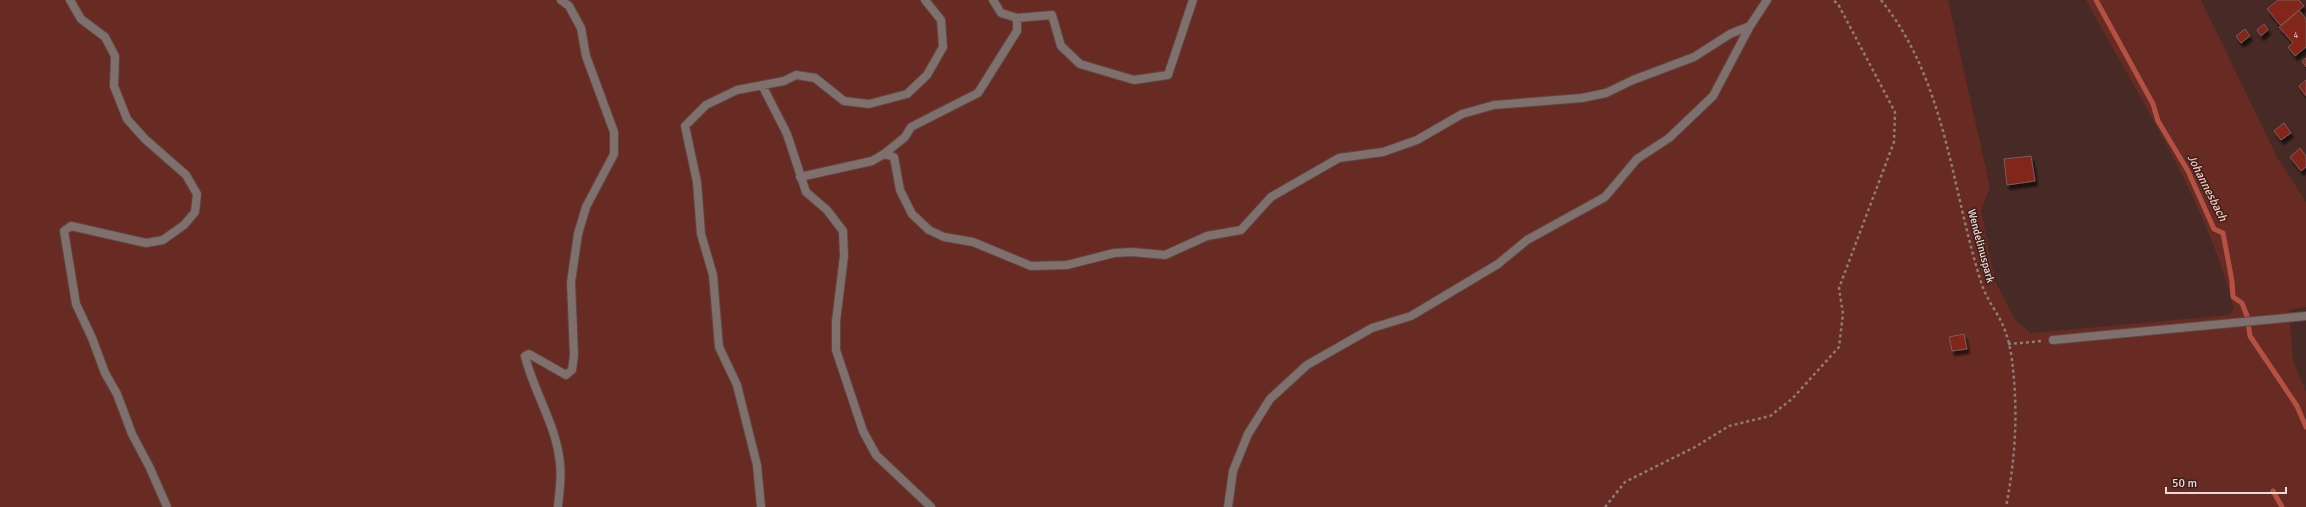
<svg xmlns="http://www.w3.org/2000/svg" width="2306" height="507" font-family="Signika,sans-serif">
<defs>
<filter id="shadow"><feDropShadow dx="2.5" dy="4.5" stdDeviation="1" flood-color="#0009"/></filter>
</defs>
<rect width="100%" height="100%" fill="#472925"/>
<!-- green -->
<path fill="#672b24" d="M0 0H1948L1990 187 1981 210 1995 281 2015 320 2031 333 2229 315 2234 309C2207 201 2139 98 2086 0H2201L2277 157 2306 202V307L2289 310 2293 360 2306 392V507H0Z"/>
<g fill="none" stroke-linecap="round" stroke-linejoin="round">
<!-- stream -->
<path stroke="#b35145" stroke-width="5" d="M2096 0 2153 104 2158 121 2188 171 2214 229 2223 233 2232 281 2233 297 2242 303 2247 316 2250 336 2297 406 2306 427
M2273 491 2282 507"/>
</g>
<!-- building -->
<path fill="#82251c" stroke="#7d5b56" filter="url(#shadow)" d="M2278 0H2299L2304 6 2281 26 2267 9Z
M2299 10 2306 19V47L2295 56 2288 47 2293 43 2279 27Z
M2264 24 2268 30 2261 36 2257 30Z
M2245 29 2250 36 2241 43 2236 36Z
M2306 58V67L2302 61Z
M2306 80V96L2299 86Z
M2284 123 2291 133 2281 140 2274 131Z
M2300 148 2306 156V167L2301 171 2290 157Z
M2031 156 2035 181 2007 185 2004 159Z
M1964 334 1967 349 1952 351 1949 337Z"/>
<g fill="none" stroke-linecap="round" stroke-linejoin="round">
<!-- lane casing -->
<g stroke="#624541" stroke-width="10">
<path id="lane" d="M70 0 81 19 105 37 115 56 114 86 127 119 145 139 186 175 197 194 195 212 184 225 163 240 146 243 71 226 64 231 76 304 92 338 105 373 117 394 132 434 150 468 167 507
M1017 18 1052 15 1061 46 1080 64 1134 80 1168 75 1193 0
M762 85 787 134 806 192 827 210 843 231 844 256 836 321V350L863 431 876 455 931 507
M884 154 905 137 911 127 978 93 1017 31V18L1001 13 993 0
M800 177 872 161 884 154 894 157 900 190 912 214 929 230 944 237 973 242 1031 266 1067 265 1114 253 1132 252 1165 255 1207 236 1241 230 1271 197 1339 158 1383 152 1417 140 1462 114 1494 105 1582 98 1606 93 1633 80 1694 57 1730 34 1750 26 1767 0
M2053 340 2306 316
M558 507C559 493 562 478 560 464 557 426 534 393 525 356L529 354 566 375 572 370 574 355 571 282 578 234 586 207 614 154V132L586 56 581 28 569 6 561 0
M761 507 757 465 737 385 719 347 713 275 701 234 697 182 685 126 706 105 737 90 784 81 796 75 815 78 844 101 869 104 907 94 927 75 943 47 941 20 925 0
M1228 507 1233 471 1248 434 1270 399 1307 365 1372 328 1411 316 1498 264 1527 240 1605 197 1637 159 1669 138 1713 96 1750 26"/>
</g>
<!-- path -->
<path stroke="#937a77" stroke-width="2.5" stroke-dasharray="3 3" stroke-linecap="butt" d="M1881 0C1947 82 1951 189 1982 285 1987 300 1998 313 2004 328 2009 340 2012 356 2013 369 2018 416 2015 461 2006 507
M2008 344 2042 341
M1605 507 1625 482 1695 447 1729 426 1770 416 1792 399 1839 347 1843 314 1839 288 1894 142 1895 112 1838 4 1833 0"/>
<!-- lane -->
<use href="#lane" stroke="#7f706d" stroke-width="8"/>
</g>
<g text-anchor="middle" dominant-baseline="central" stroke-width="3" stroke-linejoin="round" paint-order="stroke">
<!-- number labels -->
<g font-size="9" fill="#d2aca8">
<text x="2296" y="35">4</text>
</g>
<!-- street labels -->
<g font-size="11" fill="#edd9d6" stroke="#3c1f1b">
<text transform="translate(1981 246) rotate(75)">Wendelinuspark</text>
</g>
<!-- water labels -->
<g font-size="12" font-style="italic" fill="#fbc4bc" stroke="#3c1f1b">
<text transform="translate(2207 188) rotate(63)">Johannesbach</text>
</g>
</g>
<!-- scale -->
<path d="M2166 487v6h120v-6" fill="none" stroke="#edd9d6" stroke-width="2"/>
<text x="2172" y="487" font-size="12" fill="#edd9d6" stroke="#3c1f1b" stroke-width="3" paint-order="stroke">50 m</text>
</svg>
